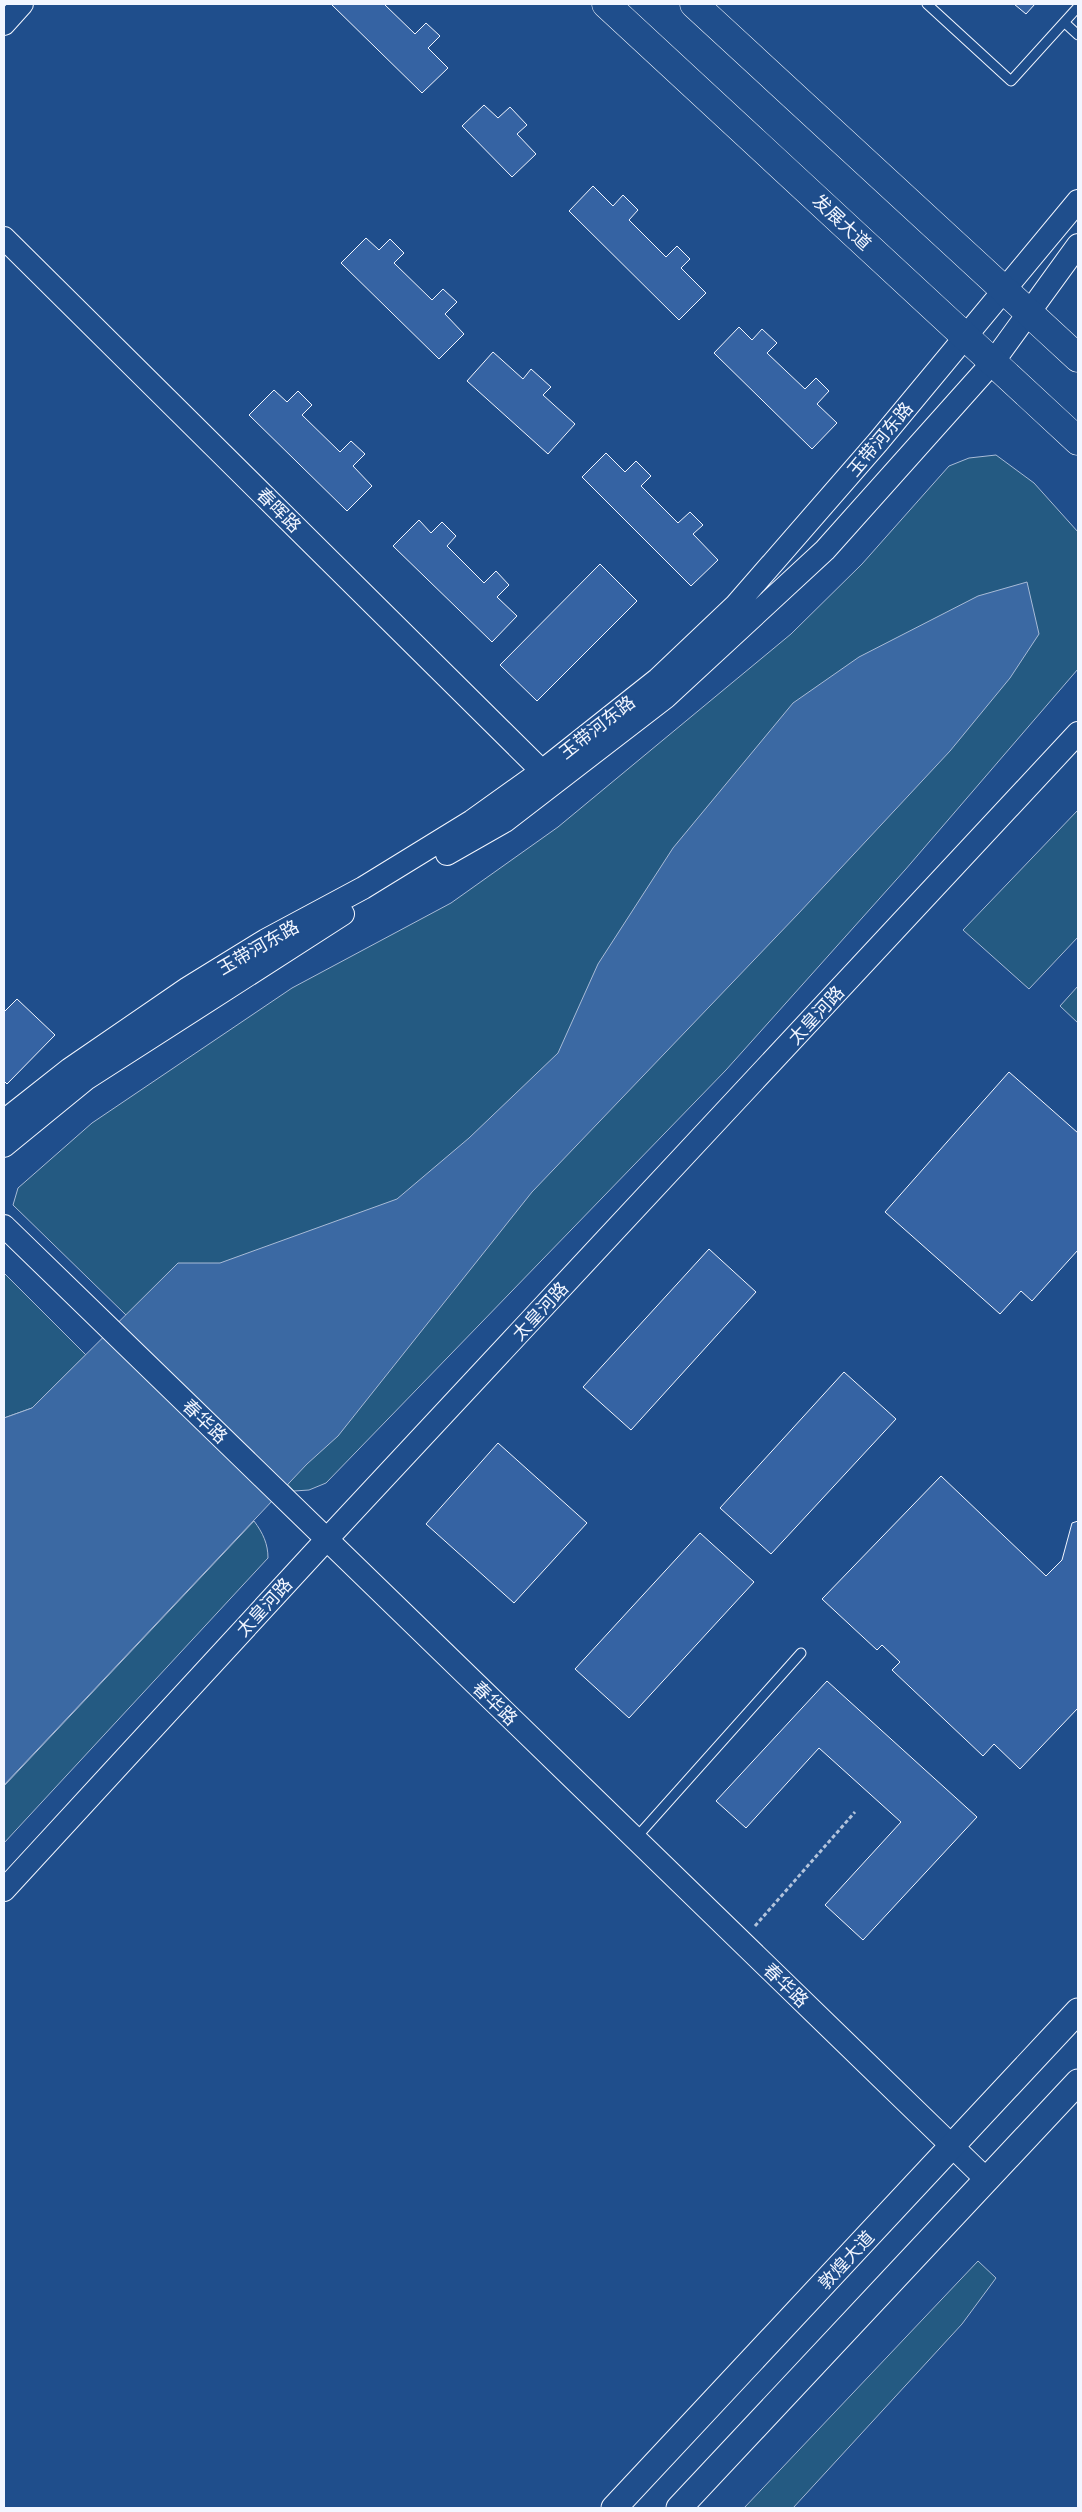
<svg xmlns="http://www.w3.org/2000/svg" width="1082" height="2512" font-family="Merriweather,'Noto Sans SC',serif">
<rect width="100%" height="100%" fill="#1f4e8c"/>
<!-- green -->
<path fill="#245a82" stroke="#a8bbd7" d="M996 455 1034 483 1078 532V669L905 870 726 1070 326 1483 309 1490 294 1491 126 1315 13 1205 18 1188 92 1123 292 988 451 903 558 827 791 634 862 564 949 466 969 458Z
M1078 810V937L1029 989 963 930Z
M1078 986V1023L1060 1006Z
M4 1273 86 1355 32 1408 4 1418Z
M254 1521C263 1533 268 1544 268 1558L4 1843V1786Z
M978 2261 996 2278 962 2324 793 2508H744Z"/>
<!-- water -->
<path fill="#3b69a3" stroke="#a8bbd7" d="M1027 582 1039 634 1010 678 950 751 798 914 532 1192 338 1436 307 1464 4 1785V1418L32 1408 178 1263H220L397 1199 469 1138 558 1053 598 964 673 848 793 703 859 657 978 596Z"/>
<!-- building -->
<path fill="#3563a3" stroke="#f2f6ff" d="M331 4H384L415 34 426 23 440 36 428 48 448 68 422 93Z
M1014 4H1035L1026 14Z
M484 105 498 118 510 107 527 125 517 134 536 154 512 177 462 126Z
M593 186 613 206 623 195 638 210 629 220 666 257 677 246 690 259 681 268 706 293 679 320 569 211Z
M366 238 379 250 390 239 404 253 394 263 432 300 443 289 457 302 445 314 464 334 439 359 341 263Z
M739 327 752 340 762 329 777 343 767 353 805 389 816 378 829 391 817 404 837 423 812 449 714 353Z
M493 352 523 379 531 369 551 387 543 395 575 424 548 454 467 381Z
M274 390 287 402 298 391 312 405 302 415 340 452 351 441 365 454 353 466 372 486 347 511 249 415Z
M606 453 625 472 636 461 651 476 641 486 678 523 690 512 703 525 693 534 718 560 691 586 582 477Z
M419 520 431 533 442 522 456 536 447 546 484 583 496 571 509 585 497 597 517 616 492 642 393 546Z
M600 564 637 601 537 701 500 665Z
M17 999 55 1035 7 1084 4 1081V1012Z
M1009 1072 1078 1133V1250L1032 1301 1021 1291 1000 1314 885 1212Z
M709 1249 756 1292 631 1430 583 1387Z
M844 1372 896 1419 771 1554 720 1508Z
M498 1443 587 1523 514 1603 426 1524Z
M941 1476 1046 1576 1062 1560 1072 1523 1078 1521V1708L1020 1769 994 1744 983 1756 892 1670 900 1662 882 1645 877 1650 822 1599Z
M700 1533 754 1582 629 1718 575 1669Z
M827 1681 977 1817 863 1940 825 1905 901 1822 819 1748 746 1828 716 1801Z"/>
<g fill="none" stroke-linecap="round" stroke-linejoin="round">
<!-- service casing -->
<g stroke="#f2f6ff" stroke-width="11">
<path id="service" d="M927 4 1011 81 1078 7
M1065 23 1078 35
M635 1839 801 1653"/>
</g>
<!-- tertiary casing -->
<g stroke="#f2f6ff" stroke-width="24">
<path id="tertiary" d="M4 24 22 4
M4 238 552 781
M447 854 505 821 666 697 825 550 993 362 1078 245
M4 1121 70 1069 188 988 266 940 363 888 472 821 542 771 658 679 736 605 878 442 1078 201
M4 1146 86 1079 343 914
M4 1226 987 2180
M4 1890 327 1539 1078 733"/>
</g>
<!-- secondary casing -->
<g stroke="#f2f6ff" stroke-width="27">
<path id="secondary" d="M614 2508 1078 2011
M679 2508 1078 2082"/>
</g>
<!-- primary casing -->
<g stroke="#f2f6ff" stroke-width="29">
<path id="primary" d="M606 4 1078 441
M694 4 1078 358"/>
</g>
<!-- path -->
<path stroke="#b3c4dc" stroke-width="3" stroke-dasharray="4 2.5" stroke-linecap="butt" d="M755 1926 855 1812"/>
<!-- service -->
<use href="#service" stroke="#1f4e8c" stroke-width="9"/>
<!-- tertiary -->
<use href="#tertiary" stroke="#1f4e8c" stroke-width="22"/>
<!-- secondary -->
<use href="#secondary" stroke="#1f4e8c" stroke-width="25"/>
<!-- primary -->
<use href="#primary" stroke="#1f4e8c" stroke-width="28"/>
</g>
<g text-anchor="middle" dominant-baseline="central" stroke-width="4" stroke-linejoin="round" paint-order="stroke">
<!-- street labels -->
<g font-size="18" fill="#f2f6ff" stroke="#1f4e8c">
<text transform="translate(842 222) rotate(43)">发展大道</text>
<text transform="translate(880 439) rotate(-50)">玉带河东路</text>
<text transform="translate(279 510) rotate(45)">春晖路</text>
<text transform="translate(597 727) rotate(-38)">玉带河东路</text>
<text transform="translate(258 947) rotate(-30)">玉带河东路</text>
<text transform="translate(816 1015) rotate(-47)">太皇河路</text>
<text transform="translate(540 1311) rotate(-47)">太皇河路</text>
<text transform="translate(205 1421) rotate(44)">春华路</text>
<text transform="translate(264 1607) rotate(-47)">太皇河路</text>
<text transform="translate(495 1703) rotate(44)">春华路</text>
<text transform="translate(786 1985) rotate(44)">春华路</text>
<text transform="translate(846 2260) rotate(-47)">敦煌大道</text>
</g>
</g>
<!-- border -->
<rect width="1082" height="2512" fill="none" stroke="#f2f6ff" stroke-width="10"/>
</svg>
